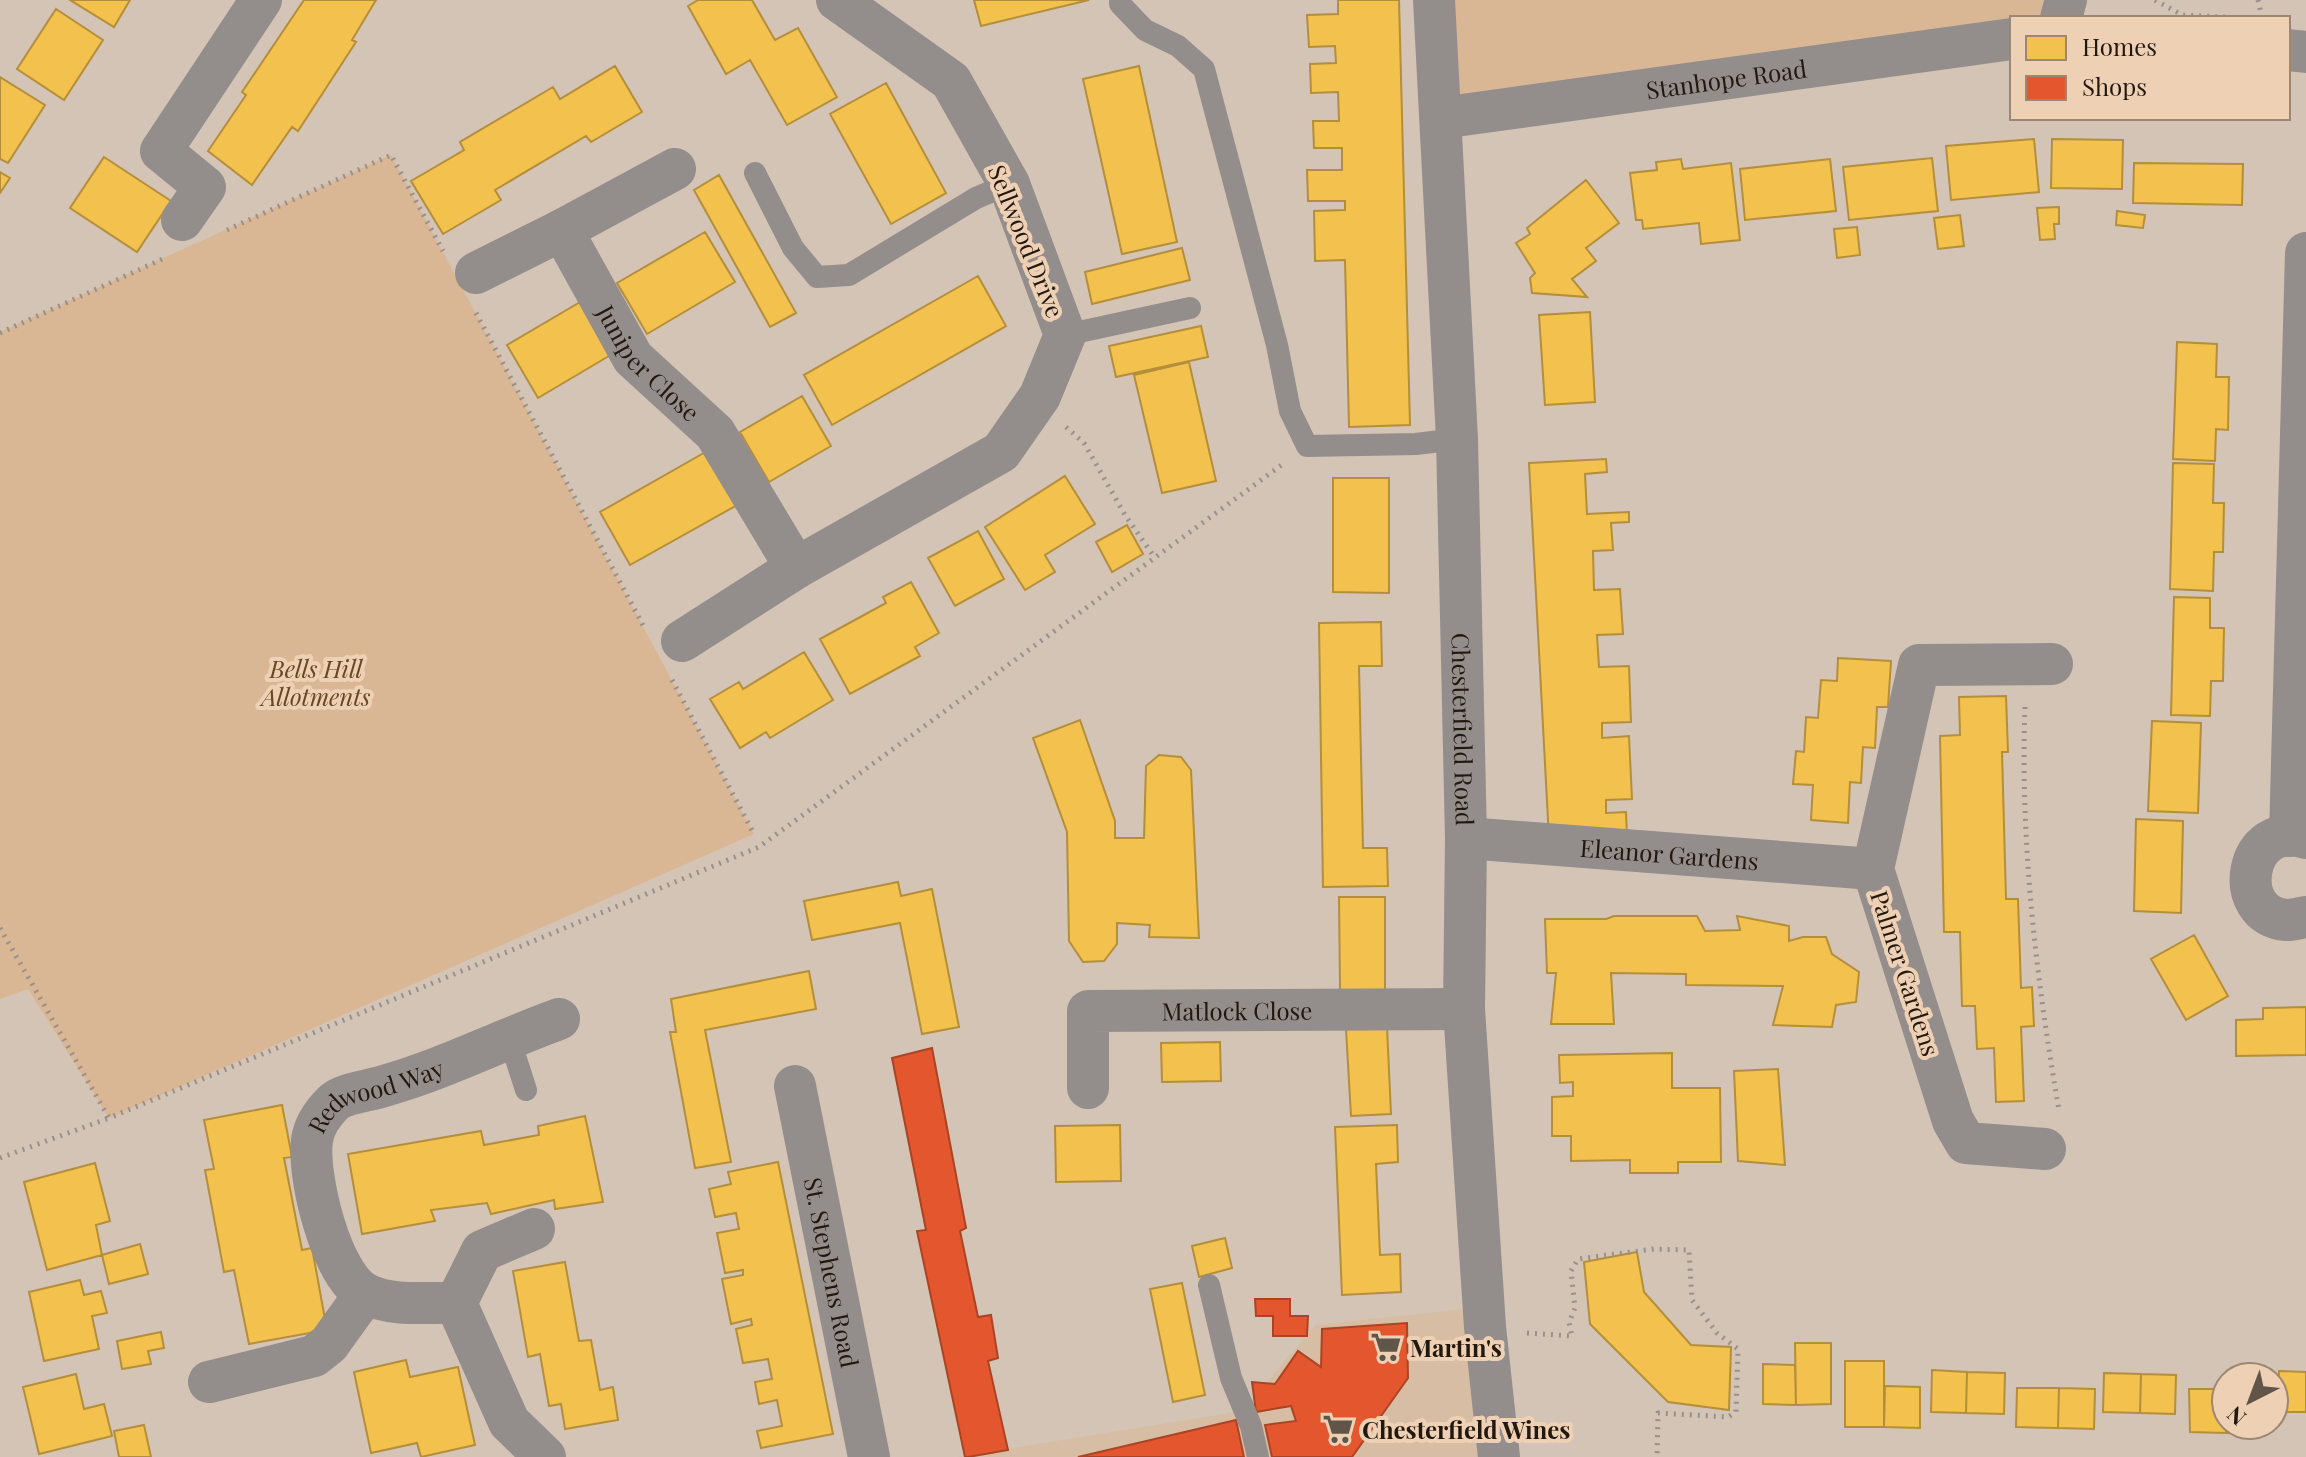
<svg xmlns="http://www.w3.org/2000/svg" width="2306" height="1457" font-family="'Playfair Display',serif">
<rect width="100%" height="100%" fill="#d4c4b5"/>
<!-- built -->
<path fill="#d7bda3" d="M1484 1307 1499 1457H958L1242 1411 1316 1325Z"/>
<!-- green -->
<path fill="#dab794" d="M1434 0H2072L2064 18H2012V39L1441 118Z
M391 155 754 834 109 1118 28 989 0 999V332Z"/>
<!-- homes -->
<path fill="#f2c14e" stroke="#b48e3b" stroke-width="2" d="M70 0H130L114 27Z
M304 0H376L352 40 356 42 298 131 292 127 252 185 208 151 246 95 242 92Z
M698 0H752L775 40 798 28 837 97 787 125 750 60 726 74 688 6Z
M974 0H1089L981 26Z
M1338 0H1399L1410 425 1349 427 1345 260 1315 261 1314 211 1345 210V201H1308L1307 170H1342V148H1314L1313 121H1339L1338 92 1311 93 1310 64 1336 63 1335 46 1309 47 1307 15 1338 14Z
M56 9 103 40 64 100 17 69Z
M615 66 642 112 591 142 586 136 495 190 501 200 443 234 411 181 464 150 460 142 553 87 560 99Z
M1139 66 1177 242 1122 254 1083 79Z
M0 77 45 105 8 163 0 159Z
M886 83 946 193 891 224 830 114Z
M2034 139 2039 192 1951 200 1946 146Z
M2052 139 2123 140 2122 189 2051 188Z
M104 157 171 201 137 252 70 208Z
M1932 158 1938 211 1849 220 1843 167Z
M1681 159 1683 169 1731 163 1740 240 1701 244 1699 223 1643 229 1642 220H1636L1630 173 1657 170 1656 162Z
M1830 159 1836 211 1745 220 1740 169Z
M2134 163 2243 164 2242 205 2133 203Z
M0 172 10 178 0 193Z
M719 175 796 313 770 327 694 190Z
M1586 180 1619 223 1586 248 1596 261 1572 279 1587 297 1532 293 1530 278 1535 273 1516 243 1530 234 1527 228Z
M2059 207V224H2054L2055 239 2040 240 2037 208Z
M2117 211 2145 215 2143 228 2116 225Z
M1960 215 1964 246 1938 249 1934 218Z
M1857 227 1860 255 1837 258 1834 229Z
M705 232 735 282 647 334 617 283Z
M1182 248 1190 280 1092 304 1085 272Z
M978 276 1006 326 832 425 804 375Z
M587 298 619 350 538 398 507 345Z
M1590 312 1595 402 1545 405 1539 315Z
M1201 326 1208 357 1116 377 1109 346Z
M2177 342 2217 344 2216 377H2229L2228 430 2216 429 2215 461 2173 459Z
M1189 362 1216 481 1162 493 1134 375Z
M802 396 831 446 769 482 740 432Z
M709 450 739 504 630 565 600 512Z
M1606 459 1607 472 1585 474 1587 514 1629 512V522L1611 523 1613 550 1593 551 1594 590 1620 589 1623 634 1597 635 1599 667 1629 666 1631 722 1602 723V738L1629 736 1632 799 1606 800V813L1626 812 1627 836 1549 839 1529 463Z
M2173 463 2214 464 2213 503H2224L2223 552H2214L2213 591 2170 589Z
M1065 476 1095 524 1045 555 1055 572 1025 590 985 527Z
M1333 478H1389V593L1333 592Z
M1127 525 1143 554 1112 572 1096 542Z
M978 531 1004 579 955 606 928 558Z
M911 582 939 633 915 647 920 656 850 694 820 639 886 603 883 597Z
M2174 597 2210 598V628H2224L2223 681H2211L2210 716 2171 715Z
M1381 622 1382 666H1359L1363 848H1387L1388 886 1323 887 1319 623Z
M804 652 833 700 770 738 766 732 740 748 710 699 739 682 743 689Z
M1838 658 1891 661 1888 707H1877L1875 748 1863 747 1861 783 1850 782 1848 823 1811 820 1813 785 1793 784 1796 751 1804 752 1806 717 1818 718 1821 680 1837 681Z
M2006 696 2008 752H2002L2006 899H2018L2021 988 2032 987 2034 1026 2021 1027 2024 1101 1996 1102 1994 1048 1977 1049 1975 1006H1962L1960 932H1944L1940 736 1960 735 1959 697Z
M1080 720 1115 821V838H1144L1146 766 1159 755 1181 757 1191 770 1199 938 1149 937 1150 925 1117 923V944L1104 961 1083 962 1069 941 1067 832 1033 738Z
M2152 721 2201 723 2198 813 2148 811Z
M2136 819 2183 821 2181 913 2134 911Z
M898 882 901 896 932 889 959 1027 922 1034 900 923 812 940 804 901Z
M1339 897H1385V990H1340Z
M1614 916H1697L1705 931 1740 930 1737 916 1789 926V941L1803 937H1826L1832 954 1859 972 1856 1002 1836 1005 1832 1027 1773 1025 1783 986 1686 985V974L1611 973 1614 1024H1551L1556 973H1547L1545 919H1606Z
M2194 935 2228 996 2186 1020 2151 959Z
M809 971 816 1009 705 1030 731 1162 695 1168 670 1032H676L671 999Z
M2306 1007V1055L2236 1056V1020L2263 1019V1008Z
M1387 1027 1391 1114 1351 1116 1346 1029Z
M1220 1042 1221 1081 1162 1082 1161 1043Z
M1672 1053V1088H1720L1721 1162H1678V1173H1630V1160L1571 1161V1136H1552V1097L1573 1096V1082L1560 1083 1559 1055Z
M1778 1069 1785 1165 1738 1161 1734 1071Z
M282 1105 292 1157 284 1158 302 1250 312 1248 327 1330 249 1344 234 1270 224 1272 205 1170 214 1169 204 1120Z
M585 1116 603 1202 555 1209 554 1200 491 1214 487 1203 431 1210 435 1221 362 1234 348 1154 481 1131 484 1145 539 1135 538 1126Z
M1120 1125 1121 1181 1056 1182 1055 1126Z
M1397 1125 1398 1162 1376 1164 1380 1255 1400 1254 1401 1292 1342 1295 1335 1127Z
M778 1162 833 1434 761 1448 757 1431 782 1426 777 1400 759 1404 755 1382 772 1379 768 1359 743 1363 736 1329 752 1325 751 1319 731 1324 722 1279 743 1275V1270L725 1273 717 1233 739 1229 736 1213 715 1217 709 1189 731 1184 728 1172Z
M95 1163 110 1221 96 1225 102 1255 47 1270 24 1182Z
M1225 1238 1232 1268 1199 1277 1192 1246Z
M140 1244 148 1274 109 1284 102 1255Z
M1637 1252 1644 1292 1691 1345 1731 1347 1729 1410 1668 1402 1590 1324 1584 1262Z
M565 1262 579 1341 591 1340 600 1390 613 1387 618 1420 565 1429 561 1404 549 1406 540 1354 528 1357 513 1271Z
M80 1280 84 1295 101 1291 107 1313 92 1316 99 1349 44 1361 29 1292Z
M1182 1283 1205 1395 1173 1402 1150 1289Z
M161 1332 164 1348 148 1351 151 1364 122 1369 117 1341Z
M1795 1343H1831V1404L1796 1405Z
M406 1360 410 1377 458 1367 475 1445 421 1457 417 1443 371 1453 354 1372Z
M1845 1361H1884V1427H1845Z
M1763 1364 1795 1365 1796 1405 1763 1404Z
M1932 1370 1967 1372 1966 1413 1931 1412Z
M2279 1371 2306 1372V1412H2277Z
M1967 1372 2005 1373 2004 1414 1966 1413Z
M2104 1373 2141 1374 2140 1413 2103 1412Z
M76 1374 84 1409 104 1404 112 1436 39 1454 23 1387Z
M2141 1374 2176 1375 2175 1414 2140 1413Z
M1885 1386 1920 1387V1428L1884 1427Z
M2017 1388H2059L2058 1428 2016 1427Z
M2059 1388 2095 1389 2094 1429 2058 1428Z
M2189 1389H2226V1433L2190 1432Z
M144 1425 151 1457H119L114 1431Z
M2226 1425H2260V1433H2226Z"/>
<!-- shops -->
<path fill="#e4572e" stroke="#aa4424" stroke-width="2" d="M932 1048 966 1228 960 1231 978 1317 991 1315 998 1358 988 1361 1008 1450 968 1457H965L917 1231 926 1230 892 1058Z
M1255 1299H1290V1316H1308L1307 1336H1273V1316H1256Z
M1407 1323 1408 1378 1352 1457H1272L1265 1425 1296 1421 1291 1406 1256 1412 1252 1382 1275 1384 1298 1351 1321 1367 1322 1329Z
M1236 1420 1244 1457H1078Z"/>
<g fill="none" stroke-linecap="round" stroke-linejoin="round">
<!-- path -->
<path stroke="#98908c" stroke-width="5" stroke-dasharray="2 6" stroke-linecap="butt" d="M2155 0 2182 15 2243 18
M2258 0 2262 17
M227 230 391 155 443 251
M476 313 645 629
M0 333 167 257
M1066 427 1084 443 1125 515 1155 558
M672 680 754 834
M2025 707C2020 841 2036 978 2059 1110
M0 928 109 1118 759 847 1283 464
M0 1158 109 1118
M1527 1333 1572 1336 1569 1323 1575 1308 1571 1271 1578 1259 1654 1249 1689 1250 1692 1300 1717 1333 1738 1349 1736 1412 1728 1417 1658 1413 1657 1457"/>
<!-- service -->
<path stroke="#938d8c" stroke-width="22" d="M1120 0V4L1145 30 1178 46 1204 69 1277 345 1290 411 1307 446 1416 444 1457 439
M755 173 793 248 817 277 849 275 976 198 1009 184
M1065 335 1190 308
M509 1037 526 1090
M1209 1285 1231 1378 1251 1426 1258 1457"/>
<!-- minor -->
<g stroke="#938d8c" stroke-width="42">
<path id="s1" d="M1434 0 1457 439 1466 838 1464 1009 1485 1327 1499 1457"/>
<path d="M2061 18 2066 0"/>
<path d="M2288 50 2306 52"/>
<path id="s2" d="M1441 118 2012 39"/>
<path d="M182 220 205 187 161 151 261 0"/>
<path d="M562 230 675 169"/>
<path id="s3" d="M476 273 562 230 633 358 715 433 796 568"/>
<path d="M682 641 796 568 1001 452 1040 396 1065 335 1009 184 951 81 837 0"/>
<path d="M2290 836 2306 253"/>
<path id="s4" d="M1466 838 1873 869"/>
<path d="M2306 838C2244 818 2229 916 2287 920 2293 920 2300 918 2306 917"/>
<path id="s5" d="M795 1086 869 1457"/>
<path id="s6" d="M1088 1088V1011L1464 1009"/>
<path d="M2045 1149 1966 1143 1953 1121 1873 869 1919 665 2052 664"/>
<path d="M534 1229 482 1251 456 1303 509 1422 545 1457"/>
<path id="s7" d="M456 1303C428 1302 392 1307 366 1294 331 1277 307 1175 312 1140 314 1126 323 1113 333 1103 343 1093 369 1091 384 1086 444 1069 501 1040 559 1019"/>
<path d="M209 1382 314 1356 329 1344 365 1294"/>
</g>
</g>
<!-- icons -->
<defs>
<g id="supermarket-bare" transform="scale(2.4)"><path d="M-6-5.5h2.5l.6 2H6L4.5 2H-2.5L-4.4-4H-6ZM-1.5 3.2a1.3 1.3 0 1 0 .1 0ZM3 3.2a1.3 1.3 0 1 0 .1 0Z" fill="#615448" stroke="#eed1b5" stroke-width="2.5" paint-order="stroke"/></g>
</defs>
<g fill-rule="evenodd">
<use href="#supermarket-bare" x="1386" y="1347"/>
<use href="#supermarket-bare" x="1338" y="1429"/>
</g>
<g text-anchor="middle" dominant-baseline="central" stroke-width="8" stroke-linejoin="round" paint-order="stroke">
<!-- street labels -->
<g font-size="24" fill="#23180e" stroke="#eed1b5">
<text stroke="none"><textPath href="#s2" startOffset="288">Stanhope Road</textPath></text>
<text transform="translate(1027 241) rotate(68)">Sellwood Drive</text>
<text stroke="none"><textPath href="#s3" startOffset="256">Juniper Close</textPath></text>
<text stroke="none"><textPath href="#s1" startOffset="730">Chesterfield Road</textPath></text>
<text stroke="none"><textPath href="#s4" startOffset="204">Eleanor Gardens</textPath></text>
<text transform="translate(1906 973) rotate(72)">Palmer Gardens</text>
<text stroke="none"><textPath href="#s6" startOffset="226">Matlock Close</textPath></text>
<text stroke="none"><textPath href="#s7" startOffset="344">Redwood Way</textPath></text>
<text stroke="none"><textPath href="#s5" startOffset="190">St. Stephens Road</textPath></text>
</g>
<!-- park labels -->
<g font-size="24" font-style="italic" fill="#684722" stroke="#eed1b5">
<text x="316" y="668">Bells Hill<tspan x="316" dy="28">Allotments</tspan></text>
</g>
<!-- poi labels -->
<g font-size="24" font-weight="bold" fill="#23180e" stroke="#eed1b5" text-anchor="start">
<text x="1410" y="1347">Martin's</text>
<text x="1362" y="1429">Chesterfield Wines</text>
</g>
</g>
<!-- legend -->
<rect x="2010" y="16" width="280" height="104" fill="#eed1b5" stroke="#9d8772" stroke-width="2"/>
<rect x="2026" y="36" width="40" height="24" fill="#f2c14e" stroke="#9d8772" stroke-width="2"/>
<text x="2082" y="56" font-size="24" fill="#23180e">Homes</text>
<rect x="2026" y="76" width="40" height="24" fill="#e4572e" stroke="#9d8772" stroke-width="2"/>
<text x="2082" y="96" font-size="24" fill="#23180e">Shops</text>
<!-- north arrow -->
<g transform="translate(2250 1401) rotate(222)"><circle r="38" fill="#eed1b5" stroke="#9d8772" stroke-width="2"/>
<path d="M0-6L14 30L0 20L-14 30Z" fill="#615448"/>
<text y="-12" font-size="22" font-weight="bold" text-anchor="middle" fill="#23180e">N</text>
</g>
</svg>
